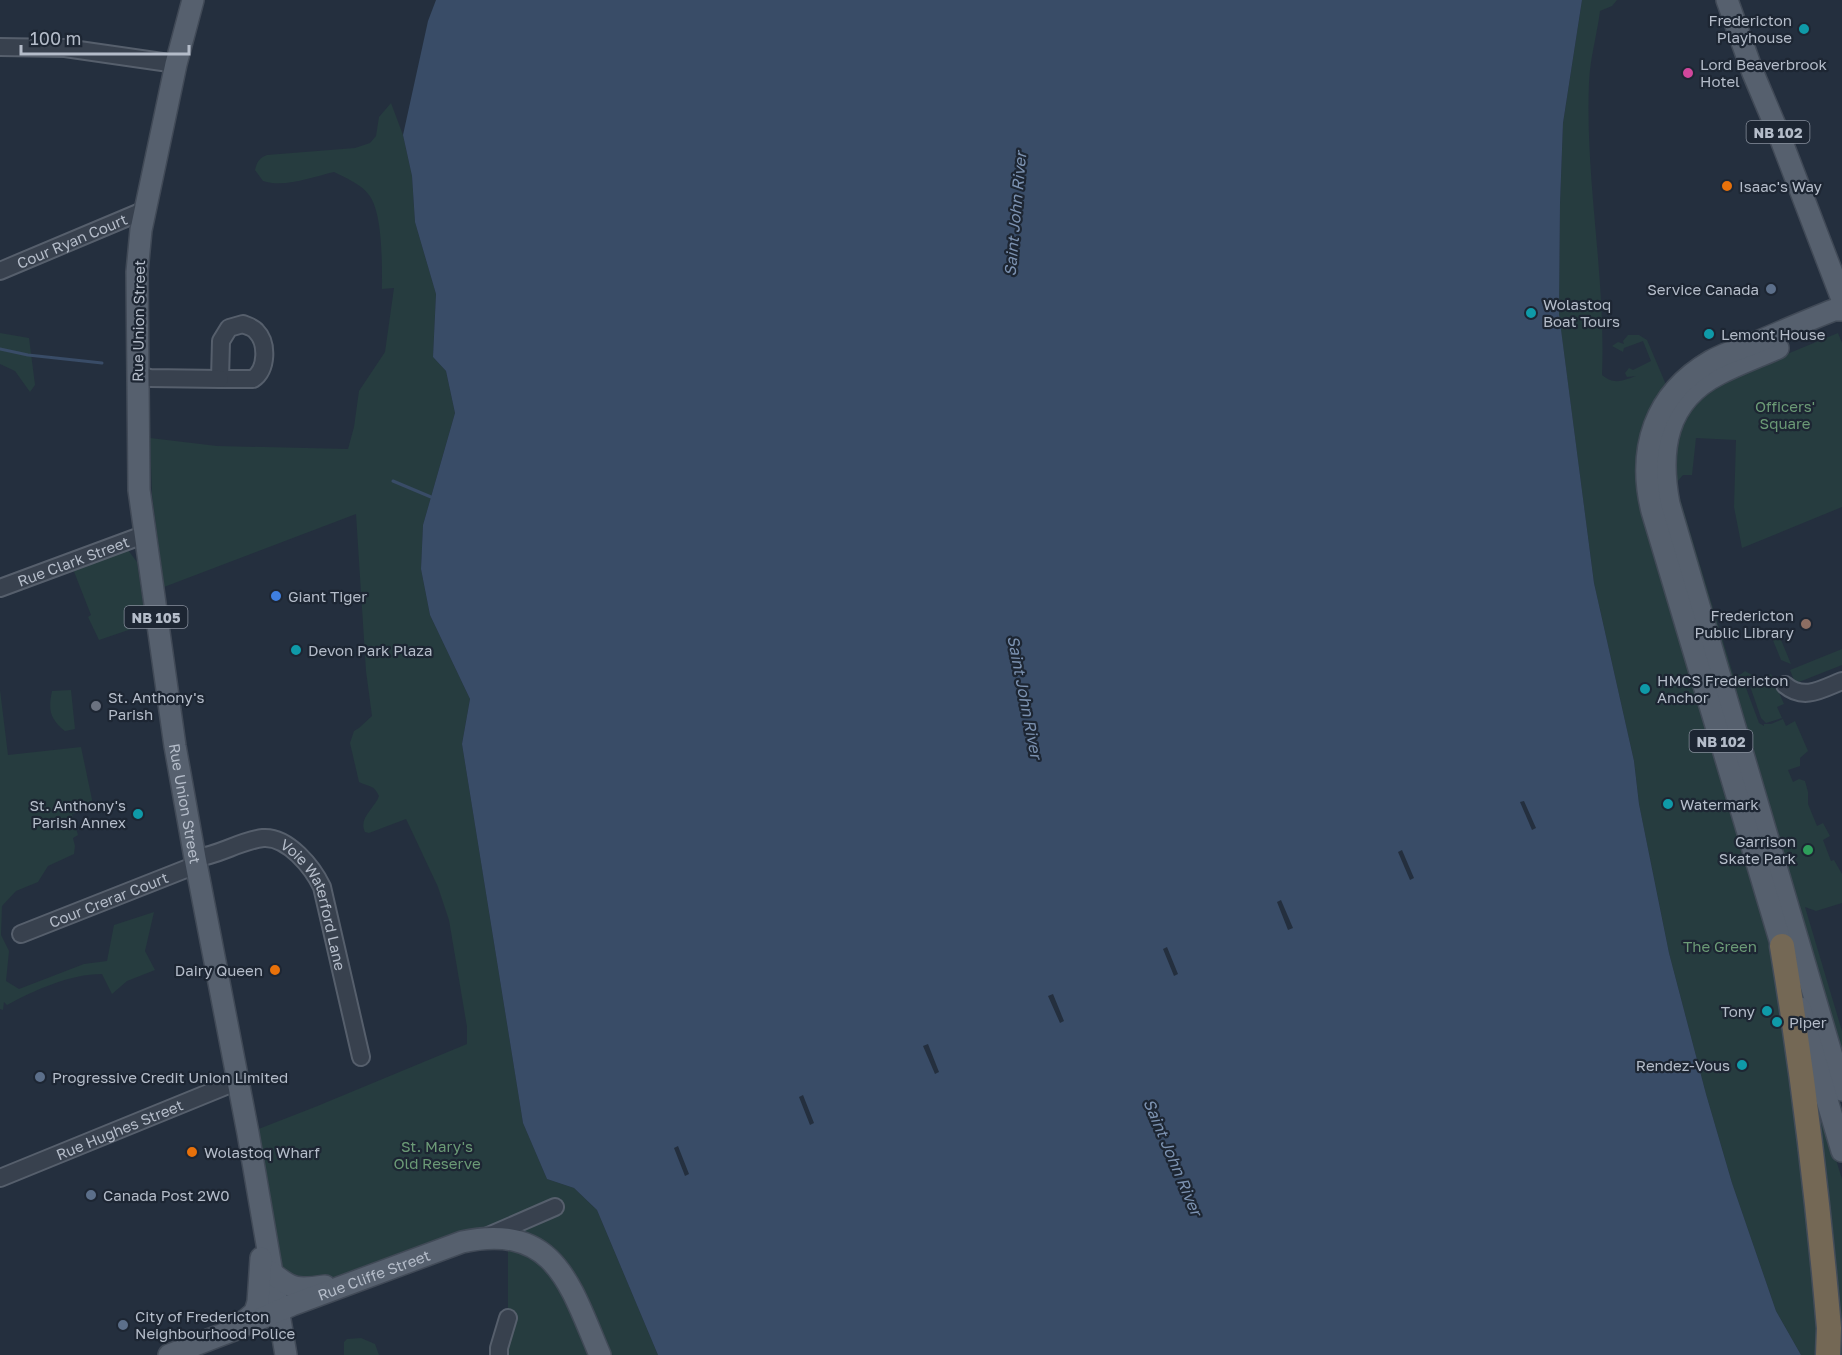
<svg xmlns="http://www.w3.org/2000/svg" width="1842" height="1355" font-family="'Golos Text',sans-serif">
<rect width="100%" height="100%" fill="#242f3e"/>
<!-- green -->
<path fill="#263c3f" d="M1582 0H1617L1612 6 1600 11C1597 35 1590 58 1589 83 1585 180 1606 277 1602 375 1614 385 1622 381 1636 376L1627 377 1625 373 1629 368 1633 370 1651 361 1643 341 1624 348 1623 352 1612 346 1618 342 1624 344 1623 341 1628 335H1639L1647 340 1667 387 1654 407 1766 924 1788 1014 1824 1355H1801L1776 1311 1732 1183 1706 1094 1669 953 1639 804 1634 761 1594 583 1559 315 1560 204 1563 123Z
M391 103 403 135 412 176 415 222 436 294 433 357 446 371 455 413 423 525 421 569 430 615 470 699 462 744 523 1123 547 1179 574 1188 597 1210 658 1355H499L508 1318V1238L356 1283 285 1284 248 1133 315 1107 467 1044V1027L449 920 438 887 408 823 406 819 369 833 365 832C358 818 375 808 379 796 374 784 368 787 359 782L350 743 354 731 359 728 372 716 366 671 356 514 164 587 152 495 150 438 217 446 348 449 354 427 359 391 385 352 394 288 382 289C382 266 383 213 369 195 361 184 346 178 334 172 312 177 285 188 263 181L255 170C257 162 259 158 267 155L355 148 370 143 376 136 379 117Z
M0 333 29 338 35 385 30 392 15 371 0 364Z
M1838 333 1842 343V507L1742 548 1734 507 1736 440 1696 438 1692 475H1683L1677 482 1679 495 1733 674 1740 675 1745 671 1754 676 1747 681 1746 688 1759 723 1764 726V724H1771L1783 719 1786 726 1795 721 1808 751 1800 758V766L1788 770 1793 782 1799 779 1805 781 1808 792V804L1817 826 1823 823 1830 836 1823 840 1831 861 1834 860 1842 874V903L1816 911 1805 907 1842 1031V1061L1673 490 1677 431 1681 422 1705 392 1758 366Z
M120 550H128L137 562 146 624 99 640 88 617 91 615 73 569Z
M1779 635 1791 664 1781 660 1772 638Z
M1842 649V665L1799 682 1794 680 1790 670Z
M1771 674 1784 704 1777 707 1782 718 1766 723 1761 718 1750 686 1753 681Z
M0 690 8 755 81 747 94 809 72 814 78 835 73 838 75 846 74 854 48 866 38 882 16 891 2 906 1 935 9 951 6 981 19 989 84 964 107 961 114 925 154 912 145 951 155 970 127 981 112 994 102 974C70 974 35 990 7 1005L4 1002 3 1010 0 1009Z
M71 690 75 729 65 731C50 719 48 710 52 691Z
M1810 1076 1842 1179V1355H1835Z
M361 1338 375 1344 379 1355H344V1342L347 1339Z"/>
<!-- water -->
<path fill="#394c67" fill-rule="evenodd" d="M436 0H1582L1563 123 1560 204 1559 314 1594 583 1634 761 1639 804 1669 953 1706 1094 1732 1183 1776 1311 1801 1355H658L597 1210 574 1188 547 1179 523 1123 462 744 470 699 430 615 421 569 423 525 455 413 446 371 433 357 436 294 415 222 412 176 403 135 428 21ZM1524 801 1536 828 1532 830 1520 802ZM1402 850 1414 878 1410 880 1398 852ZM1281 900 1293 928 1288 930 1277 902ZM1167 947 1178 974 1174 976 1163 949ZM1053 994 1064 1021 1060 1023 1048 996ZM928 1044 939 1072 935 1074 923 1046ZM803 1095 814 1123 810 1125 799 1097ZM678 1146 689 1174 685 1176 674 1148Z"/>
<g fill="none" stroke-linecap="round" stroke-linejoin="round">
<!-- stream -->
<path stroke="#394c67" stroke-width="3" d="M0 349 28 355 102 363
M393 481 431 497"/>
<!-- minor casing -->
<g stroke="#565f6c" stroke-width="20">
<g id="minor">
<path d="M0 47 65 48 176 64"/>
<path id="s1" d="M0 271 145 210"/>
<path d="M243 324C247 326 253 327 256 331 268 343 267 370 253 379H220L221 341 229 328Z"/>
<path d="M137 375 150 378 220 379"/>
<path id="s2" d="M0 588 146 534"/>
<path d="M1785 685C1804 701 1822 689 1842 681"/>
<path id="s3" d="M195 858C218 856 239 841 263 838 288 836 313 868 322 887L361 1057"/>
<path id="s4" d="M21 934 196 865"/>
<path id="s5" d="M0 1178 238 1081"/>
<path d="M486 1237 555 1207"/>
<path d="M499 1355V1348L508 1318"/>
</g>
</g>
<!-- major casing -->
<g stroke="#414a57" stroke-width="24">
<g id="major">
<path id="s6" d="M193 0 176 64 141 230 137 272 139 490 175 746 195 858 248 1133 286 1355"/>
<path d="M1727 0 1753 73 1780 137 1842 299"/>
<path d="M1778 348C1758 357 1738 364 1719 374 1665 401 1659 451 1669 504L1842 1090"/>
<path d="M1786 960 1652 511C1637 450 1654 394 1711 361 1725 353 1742 348 1757 342 1783 331 1808 320 1834 310H1842"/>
<path d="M1800 1008 1842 1151"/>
<path d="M271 1272C292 1290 298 1290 325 1286"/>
<path d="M241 1324 255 1312 258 1302 261 1258"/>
<path id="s7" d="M169 1355 234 1330 292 1305 462 1242C555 1222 570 1285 600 1355"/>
</g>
</g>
<!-- highway casing -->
<g stroke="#434c59" stroke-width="27">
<path id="highway" d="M1782 946C1803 1073 1818 1200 1829 1328L1828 1355"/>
</g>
<!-- minor -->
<use href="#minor" stroke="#38414e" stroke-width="16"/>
<!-- major -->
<use href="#major" stroke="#56606e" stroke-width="21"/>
<!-- highway -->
<use href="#highway" stroke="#746855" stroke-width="24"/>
</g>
<!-- markers -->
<g fill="#0f9aa8" stroke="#1d2633" stroke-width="2">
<circle cx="1804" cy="29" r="6"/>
<circle cx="1531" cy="313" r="6"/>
<circle cx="1709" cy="334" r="6"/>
<circle cx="296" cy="650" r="6"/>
<circle cx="1645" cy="689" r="6"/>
<circle cx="1668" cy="804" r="6"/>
<circle cx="138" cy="814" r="6"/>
<circle cx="1767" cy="1011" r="6"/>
<circle cx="1777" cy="1022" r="6"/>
<circle cx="1742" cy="1065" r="6"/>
</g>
<circle fill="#d1479c" stroke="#1d2633" stroke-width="2" cx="1688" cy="73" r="6"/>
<g fill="#e8710a" stroke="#1d2633" stroke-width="2">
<circle cx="1727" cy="186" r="6"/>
<circle cx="275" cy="970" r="6"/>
<circle cx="192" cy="1152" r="6"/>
</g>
<g fill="#5c6f8a" stroke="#1d2633" stroke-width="2">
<circle cx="1771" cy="289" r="6"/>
<circle cx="40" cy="1077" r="6"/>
<circle cx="91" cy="1195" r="6"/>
<circle cx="123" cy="1325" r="6"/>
</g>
<circle fill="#3f7fe0" stroke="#1d2633" stroke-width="2" cx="276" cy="596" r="6"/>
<circle fill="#8d6e63" stroke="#1d2633" stroke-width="2" cx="1806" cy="624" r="6"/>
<circle fill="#6b7280" stroke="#1d2633" stroke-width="2" cx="96" cy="706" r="6"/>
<circle fill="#2e9e5b" stroke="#1d2633" stroke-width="2" cx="1808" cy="850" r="6"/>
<g text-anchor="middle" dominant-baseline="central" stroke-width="4.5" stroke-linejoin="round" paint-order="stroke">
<!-- shield labels -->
<g fill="#1d2633" stroke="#878f9c" stroke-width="1.5">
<rect x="1746.5" y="121" width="63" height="22" rx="4.5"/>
<rect x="124.5" y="606" width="63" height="22" rx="4.5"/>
<rect x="1689.5" y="730" width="63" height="22" rx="4.5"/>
</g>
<g font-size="14" font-weight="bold" fill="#b4bcc9">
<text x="1778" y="132">NB 102</text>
<text x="156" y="617">NB 105</text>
<text x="1721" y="741">NB 102</text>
</g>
<!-- poi labels -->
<g font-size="15" fill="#b4bcc9" stroke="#1d2633" text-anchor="start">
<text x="1792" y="20" text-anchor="end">Fredericton<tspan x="1792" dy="17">Playhouse</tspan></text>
<text x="1700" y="64">Lord Beaverbrook<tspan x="1700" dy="17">Hotel</tspan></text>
<text x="1739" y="186">Isaac's Way</text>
<text x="1759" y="289" text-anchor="end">Service Canada</text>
<text x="1543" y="304">Wolastoq<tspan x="1543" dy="17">Boat Tours</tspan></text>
<text x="1721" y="334">Lemont House</text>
<text x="288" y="596">Giant Tiger</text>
<text x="1794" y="615" text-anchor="end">Fredericton<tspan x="1794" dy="17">Public Library</tspan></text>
<text x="308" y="650">Devon Park Plaza</text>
<text x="1657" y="680">HMCS Fredericton<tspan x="1657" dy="17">Anchor</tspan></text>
<text x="108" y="697">St. Anthony's<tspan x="108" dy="17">Parish</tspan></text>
<text x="1680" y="804">Watermark</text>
<text x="126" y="805" text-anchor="end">St. Anthony's<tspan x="126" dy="17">Parish Annex</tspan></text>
<text x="1796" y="841" text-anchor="end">Garrison<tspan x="1796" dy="17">Skate Park</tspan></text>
<text x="263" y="970" text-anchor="end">Dairy Queen</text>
<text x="1755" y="1011" text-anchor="end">Tony</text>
<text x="1789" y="1022">Piper</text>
<text x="1730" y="1065" text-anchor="end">Rendez-Vous</text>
<text x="52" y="1077">Progressive Credit Union Limited</text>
<text x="204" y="1152">Wolastoq Wharf</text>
<text x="103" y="1195">Canada Post 2W0</text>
<text x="135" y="1316">City of Fredericton<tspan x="135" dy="17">Neighbourhood Police</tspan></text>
</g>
<!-- street labels -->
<g font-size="15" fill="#b4bcc9" stroke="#1d2633">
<text stroke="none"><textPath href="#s1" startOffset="78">Cour Ryan Court</textPath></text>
<text transform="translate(138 321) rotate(-89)">Rue Union Street</text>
<text stroke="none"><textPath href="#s2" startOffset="78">Rue Clark Street</textPath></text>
<text stroke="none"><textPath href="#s6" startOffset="813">Rue Union Street</textPath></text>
<text stroke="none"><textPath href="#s4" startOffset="94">Cour Crerar Court</textPath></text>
<text stroke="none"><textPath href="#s3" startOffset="164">Voie Waterford Lane</textPath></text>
<text stroke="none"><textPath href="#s5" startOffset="129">Rue Hughes Street</textPath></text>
<text stroke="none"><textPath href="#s7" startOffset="220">Rue Cliffe Street</textPath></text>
</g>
<!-- park labels -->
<g font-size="15" fill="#6b9a76" stroke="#1d2633">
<text x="1785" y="406">Officers'<tspan x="1785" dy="17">Square</tspan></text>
<text x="1720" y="946">The Green</text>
<text x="437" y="1146">St. Mary's<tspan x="437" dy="17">Old Reserve</tspan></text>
</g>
<!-- water labels -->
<g font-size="16" font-style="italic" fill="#7c92b1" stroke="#1d2633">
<text transform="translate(1015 214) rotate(-85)">Saint John River</text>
<text transform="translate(1025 697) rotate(79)">Saint John River</text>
<text transform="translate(1173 1157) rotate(67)">Saint John River</text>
</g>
</g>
<!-- scale -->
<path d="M21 45v9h168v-9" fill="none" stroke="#b4bcc9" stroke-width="3"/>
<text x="30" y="45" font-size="18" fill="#b4bcc9" stroke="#1d2633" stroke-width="4.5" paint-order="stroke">100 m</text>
</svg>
